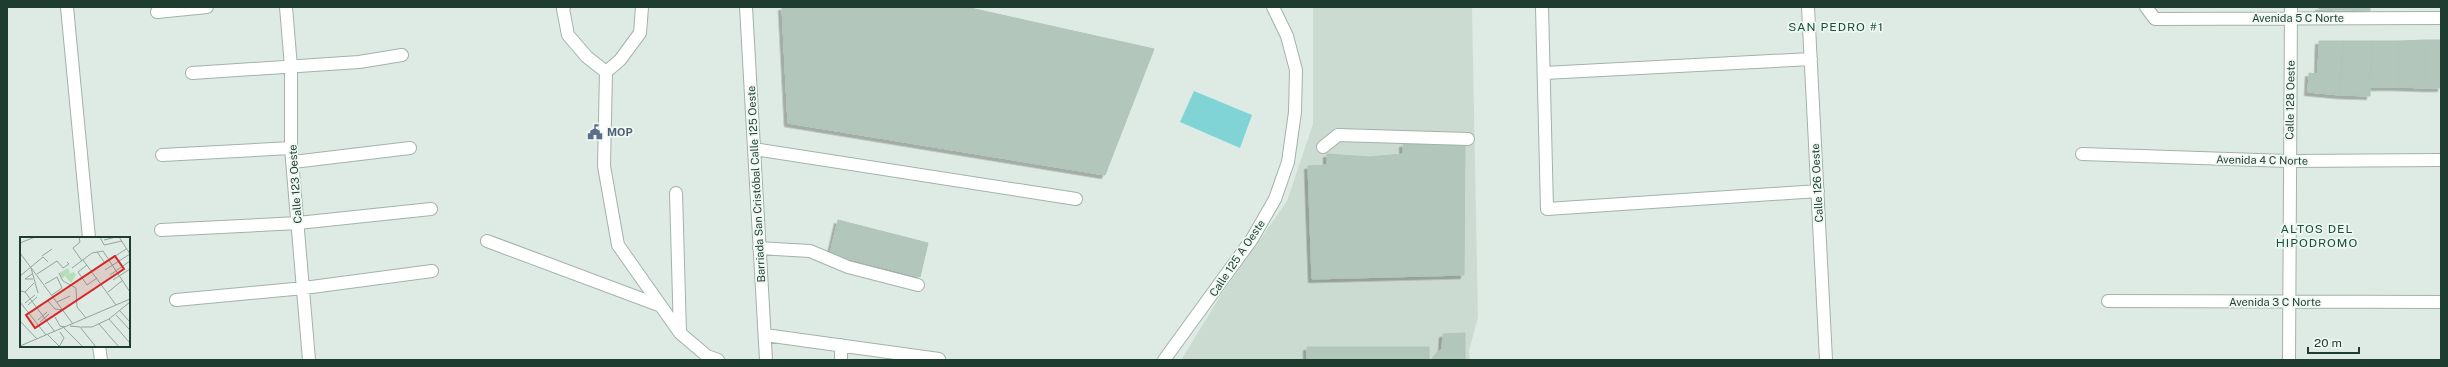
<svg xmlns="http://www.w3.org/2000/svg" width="2448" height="367" font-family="'Public Sans',sans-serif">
<defs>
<filter id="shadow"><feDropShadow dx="-3.5" dy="3.5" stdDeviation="0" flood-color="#0004"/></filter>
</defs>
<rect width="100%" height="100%" fill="#deebe4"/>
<!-- built -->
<path fill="#ccdbd2" d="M1313 7H1472L1478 317 1469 351 1470 360H1181L1221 295 1287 201 1313 124Z"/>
<!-- water -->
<path fill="#81d4d6" d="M1194 91 1252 115 1240 148 1180 122Z"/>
<!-- building -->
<path fill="#b3c6bc" stroke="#b0c5ba" filter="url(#shadow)" d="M782 7H966L1154 49 1105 175 788 123Z
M2319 7H2370V11L2319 9Z
M2426 40H2441V88H2426Z
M2426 40V88L2399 87V41Z
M2319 41H2343L2340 95 2308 92 2309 73 2318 74Z
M2343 41H2371L2370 96 2340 95Z
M2371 41H2399V87H2371Z
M1465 141 1464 275 1312 279 1308 166 1327 165V154L1369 157 1403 154V144Z
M838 220 928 243 920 277 830 254Z
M1465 333V360H1432L1442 348 1443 334Z
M1307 347H1429V360H1307Z"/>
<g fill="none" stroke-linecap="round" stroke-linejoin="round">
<!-- minor casing -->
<g stroke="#a1b3aa" stroke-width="14">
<path id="minor" d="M67 7 89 238
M286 7 291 67V148L309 360
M564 7 563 9 568 35 587 57 606 72
M642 7 640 33 620 60 606 72 604 166 618 245 680 333 707 356 718 360
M746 7 766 360
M1542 7 1547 209 1818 191
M1808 7 1826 360
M2146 7 2155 19 2441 18
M157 12 207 7
M192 73 359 62 402 55
M1544 73 1811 59
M1323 147 1338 135 1468 139
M754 149 1076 199
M2082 154 2289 161 2441 160
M162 155 291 148
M293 162 410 148
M676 193 680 333
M161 230 298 223 431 209
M487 241 661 306
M759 248 810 251 848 267 918 285
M176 300 304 288 432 271
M2108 301 2441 302
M765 335 939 359
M841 345V360
M99 346 101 360
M1164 360 1252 239 1275 199 1288 162 1295 112 1296 70 1287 36 1273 7
M2289 360 2291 7"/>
</g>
<!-- minor -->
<use href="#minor" stroke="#fff" stroke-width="12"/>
</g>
<!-- icons -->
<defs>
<g id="civic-bare" transform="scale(1.2)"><path d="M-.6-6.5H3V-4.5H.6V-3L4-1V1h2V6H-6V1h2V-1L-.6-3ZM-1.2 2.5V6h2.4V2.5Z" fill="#5c6f8a" stroke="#eff8f2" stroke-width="2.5" paint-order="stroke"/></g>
</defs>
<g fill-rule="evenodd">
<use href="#civic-bare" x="595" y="132"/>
</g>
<g text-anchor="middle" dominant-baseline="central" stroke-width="3.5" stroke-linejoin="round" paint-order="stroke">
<!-- street labels -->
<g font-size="11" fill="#1e3c30" stroke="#eff8f2">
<text x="2298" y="18">Avenida 5 C Norte</text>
<text transform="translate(2290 100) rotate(-89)">Calle 128 Oeste</text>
<text transform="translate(2262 160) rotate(1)">Avenida 4 C Norte</text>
<text transform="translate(1817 183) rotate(-93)">Calle 126 Oeste</text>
<text transform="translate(295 184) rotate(-94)">Calle 123 Oeste</text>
<text transform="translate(756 184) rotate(-93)">Barriada San Cristóbal Calle 125 Oeste</text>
<text transform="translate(1237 258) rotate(-56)">Calle 125 A Oeste</text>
<text x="2275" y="302">Avenida 3 C Norte</text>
</g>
<!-- service labels -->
<g font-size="11" font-weight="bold" fill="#4e5e75" stroke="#eff8f2" text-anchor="start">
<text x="607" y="132">MOP</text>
</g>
<!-- neighbourhood labels -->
<g font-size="12" letter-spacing="1" fill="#19503b" stroke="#eff8f2">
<text x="1836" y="27">SAN PEDRO #1</text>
<text x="2317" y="229">ALTOS DEL<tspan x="2317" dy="14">HIPODROMO</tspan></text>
</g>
</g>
<!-- overview -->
<g transform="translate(20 237)">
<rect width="110" height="110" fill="#deebe4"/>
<path d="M48 31 50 35 48 37 54 35 56 38 51 46 45 39 42 41 39 36Z" fill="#b5dfbb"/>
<path fill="none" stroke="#91a59c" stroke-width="1" d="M59 0 60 5 53 11 62 24M80 0 84 8 102 4M99 0 110 17M84 3 96 0M0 6 15 0M77 15 85 26 106 12M0 16 53 87M22 19 32 12M63 23 96 68M67 28 58 35 67 48 77 41M11 31 18 56M52 31 72 16 83 14 110 55M85 33 110 17M39 36 43 44 56 51 57 70 66 81M12 37 5 42H13M17 37 37 24 43 31 49 27 47 25M90 38 110 24M0 39 23 20 28 25M93 43 110 32M25 47 37 40 42 51 32 58M0 54 5 55 35 95M5 55 14 46M88 55 103 43M0 65 26 98M37 65 50 59M5 66 15 58M30 66 27 63 35 72 43 73M8 68 17 60M100 74 110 85M12 75 21 67M96 78 110 93M35 80 40 89 45 90M89 82 110 106M18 83 27 75M0 84 17 102M20 85 29 77M79 87 99 110M50 89 60 90 76 110M61 90H72L89 82 110 65M44 91 63 110M28 98 39 109M0 109 110 62M39 110 44 101 40 95"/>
<path fill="#d62828" fill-opacity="0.15" stroke="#d62828" stroke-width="2" d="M95 19 104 32 15 91 6 78Z"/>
<rect width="110" height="110" fill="none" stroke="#1e3c30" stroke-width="2"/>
</g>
<!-- border -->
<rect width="2448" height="367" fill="none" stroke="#1e3c30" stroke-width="16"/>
<!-- scale -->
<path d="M2308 347v6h51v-6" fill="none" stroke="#1e3c30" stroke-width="2"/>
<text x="2314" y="347" font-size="12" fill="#1e3c30" stroke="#eff8f2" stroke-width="3" paint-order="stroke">20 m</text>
</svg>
